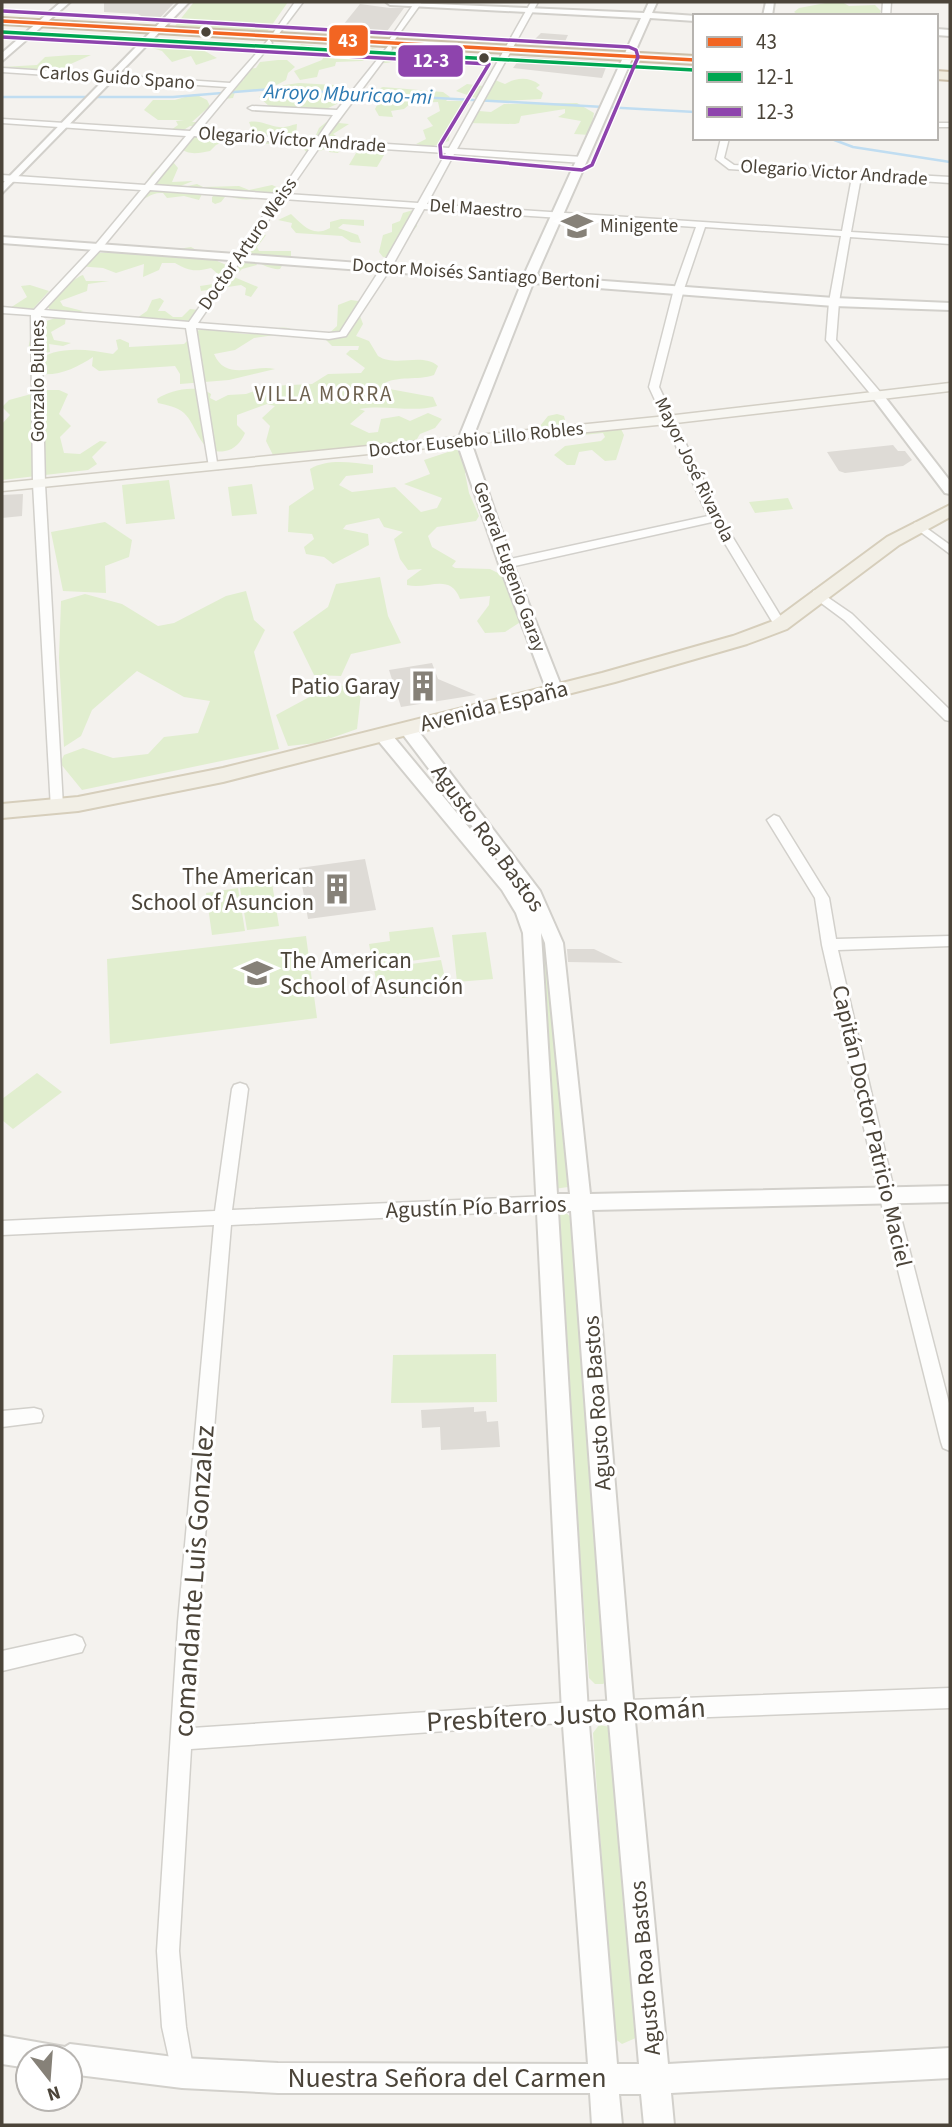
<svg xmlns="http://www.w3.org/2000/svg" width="952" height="2127" font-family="'Source Sans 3',sans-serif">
<rect width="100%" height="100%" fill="#f4f2ee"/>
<!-- green -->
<path fill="#e1eecf" d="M194 2H288L267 32 175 26Z
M831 2H842L849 6 875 5 881 11 878 16H871L872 13 801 16 794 12 799 8Z
M154 44 184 50H203L217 58 196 65 191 56 172 62 162 51 152 48Z
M301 44 359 52 372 48 384 51 362 61 336 62 335 66 319 70 317 77 300 80 294 71 322 60 324 56 297 49Z
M403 50H424L440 57C430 64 423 56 411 57 397 58 392 65 376 63L383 53Z
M72 55H91L66 66 85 76 70 82 56 80 59 73 54 70 2 67 37 65 45 57Z
M278 60H287L295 67 288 73 286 80 267 90 235 92 233 98 223 99 236 82 244 80 240 73 245 69 256 68 260 62Z
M490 78 505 84C516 78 528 76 540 85L536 88 543 93 541 99 487 102 456 91 467 84 483 86Z
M299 83 334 85 346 92 339 103 326 109 270 107 259 97 277 86Z
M383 87 443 92 450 97 446 101H464L469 104 450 130 449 141 430 147 416 144 426 139 423 130 433 126 427 118 440 111 438 102 411 103 404 109 391 111 393 117 379 116 375 109 381 97 355 98Z
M195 94 207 100 210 106 192 122H203V126H190L182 131 171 130 178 125 176 121 184 120H158L144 110 153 100H175Z
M577 103 594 113 590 135 574 134 581 121 558 117 565 113V109L521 116 519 123 515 124 467 123 479 111 491 112 504 104Z
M335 115 343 116 339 123 349 124 333 134 338 137 337 143 343 146 338 153 329 152 330 148 308 154 300 145 241 143 254 135 249 122C261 120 268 126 279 127 286 128 291 125 297 124L296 136 316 135 319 128Z
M214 128 216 132 229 133V139L216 145 210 151C199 153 188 156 179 147L193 133Z
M359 148 387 150 377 167 349 165Z
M164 162H173L178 168 172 182 193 181 173 189 197 184 203 187 239 186 249 190 272 185 281 189C270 199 244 202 232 197H248L228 193 221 202 215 204 212 202V197L217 193 202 194 199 200 184 196 167 198 163 193C150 192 145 201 134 202L152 173Z
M413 210 423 212 416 222 417 226 392 258 383 257 379 252 383 235 392 232V224L400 221 403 213Z
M291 214C302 224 312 238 330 228V222L341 219 364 220V226L343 224 338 228 358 235 361 243 351 242 342 236 296 233 291 227 292 223 278 220Z
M254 233 266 235 257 247 259 251H291V257L286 259 280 269C273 270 262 265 256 261L261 255H243Z
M191 247 200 252 191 257 215 260 233 268 231 271 219 275 211 268C194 272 189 271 175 263H162L159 270 143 277 144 264 116 273 103 268 78 266 86 255C121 248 156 254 191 247Z
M245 259H253L257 265 242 269 234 277 258 287 251 297 245 295 246 288 241 285 201 291 200 286 220 283Z
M83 275 86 281H109L88 284 87 291 60 301 63 306 83 311 66 316 65 324 51 332 54 340 71 343 63 346 49 344 50 352 34 355 28 349 33 326 55 318 48 307C51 298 75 277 83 275Z
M30 285 49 291 31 311 10 308 27 297 21 286Z
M160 298 164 301 158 311H165L173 317H182L190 309 199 310C186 333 159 321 137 318L147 311 152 300Z
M351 300 358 301 364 308 360 316 363 324 356 336 369 341 378 356C397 368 421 352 438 366L434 375C417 381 398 375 383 384L384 388 433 397 437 406C412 413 385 404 359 409L365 411 350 424 369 433 378 432 381 419 399 416 410 421 428 413 442 419 435 428 420 434 414 444 280 458 273 455 266 441 270 426 262 418 275 406 267 404 237 415V425L245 433C242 441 234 450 225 451 199 456 198 426 184 413 178 407 166 405 158 403L157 399C170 390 197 384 211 394L210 398 216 401 228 395 246 394 269 386 312 384 328 374 361 373 365 368 346 354 350 350H358L359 346H332L324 338 337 326 338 305Z
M207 327C223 327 236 335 252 334 266 334 283 321 295 332L254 338 235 350 214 354C226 382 254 364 275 369L229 380 180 384V374L175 366 99 371 92 366 93 357C75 369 53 379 31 372L32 363C57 345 85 349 113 354L118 349 116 340 120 339 129 343V347L184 344 197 331Z
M46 390H59L68 394 59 414 71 426 60 437 64 453 80 454 100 441 107 442 92 457 97 464 88 470 2 480V424L10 415 2 407 9 400Z
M557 414 564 416 566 424 571 427 621 429 624 435 616 460 605 461 592 450 579 452 575 465H567L554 455 565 446 601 441 605 437 603 433 543 439 524 431 540 426 548 416Z
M460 448 479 463 465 473 469 493 479 516 476 521 437 527 428 536 432 547 456 561 452 566 455 568 490 569 502 575 522 621 505 632 485 633 477 621 489 605 490 596 460 599C450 572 428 590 407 585V580L422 569 408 570 400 559 394 539 403 532 384 527 379 518 346 525 343 529 368 534 369 545 333 564 324 557 306 554 304 547 314 539 312 534 288 532 289 506 314 489 310 469C329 458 352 463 373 465V473L346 476 339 485 352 492 395 487 421 512 437 508 442 498 404 484 430 474 424 460Z
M169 480 175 519 126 524 122 485Z
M252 484 257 514 232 516 228 487Z
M788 498 793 509 755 513 749 502Z
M105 522 132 540 129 557 105 566 106 593 63 591 51 532Z
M380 577 388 616 401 643 351 654 341 676 314 675 293 632 328 607 336 584Z
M246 591 254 620 265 630 254 652 279 749 82 790 60 763 64 755 83 748 113 758 148 754 164 737 198 733 210 701 184 697 137 671 92 710 81 736 64 747 59 658 61 601 85 594 122 604 158 626 174 623 226 596Z
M362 684 357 729 317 743 288 746 276 715 328 687Z
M272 883 279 926 247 930 240 888Z
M238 888 245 931 212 935 206 893Z
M433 927 440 957 373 966 369 944 390 941 389 932Z
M486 932 493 979 457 982 452 935Z
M306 936 317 1018 110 1044 107 959Z
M545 939 557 1025 568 1187 554 1189 541 980 542 941Z
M441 960 448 992 402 998 400 990 378 992 374 969Z
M37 1073 62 1092 13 1129 2 1120V1099Z
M560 1213H566L571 1217 609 1679 603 1684H595L589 1678 555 1218Z
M496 1354 497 1402 391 1403 393 1355Z
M599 1725 611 1727 638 2037 622 2044 614 2038 593 1733Z"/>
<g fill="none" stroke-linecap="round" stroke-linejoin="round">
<!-- stream -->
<path stroke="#c0ddf1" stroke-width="2.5" d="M2 97H173L271 89 695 112
M829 138 853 147 950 162"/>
</g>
<!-- building -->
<path fill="#dedbd6" d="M104 2H175L158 20 146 19 138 14 104 12Z
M360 4 390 8H404L385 34 339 30Z
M541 33 568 35 563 46 530 44Z
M521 57 608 62 602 78 513 68Z
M893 445 898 451H905L912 460 903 466 845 473 839 471 827 452Z
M23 494 22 516 2 518V495Z
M432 663 438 679 476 695 401 707 389 670Z
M365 859 376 910 308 919 299 868Z
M567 949H594L623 963 568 962Z
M474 1407V1412L486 1411 487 1422 498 1421 500 1447 441 1450 440 1427 422 1428 421 1410Z"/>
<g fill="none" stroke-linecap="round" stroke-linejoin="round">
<!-- minor casing -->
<g stroke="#d2d0cb" stroke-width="3">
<path id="minor" d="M295 2H303L275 39H269Z
M415 2H422L391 45 392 49 324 140 449 148 531 2H538L457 149 583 157 587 160 583 163 454 154 427 204 842 231 852 177 729 169 716 159 721 138H729L724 158 734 165 950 177V183L861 177 851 232 950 238V244L850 237 839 302 836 340 881 393V397H873L826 340 829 302 841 236 705 227 684 289 659 387 721 518 786 625 780 629 776 628 712 522 506 568 500 564 506 560 708 516 649 387 674 289 696 227 424 209 391 268 346 336 329 339 196 328 218 469 209 467 186 328 41 316 45 484 63 806 61 809H51L33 484 31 315 2 313V307L34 310 96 244 141 190 2 181V175L145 185 186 136 2 123V119L190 131 227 87 2 72V68L230 83 269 39 272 43 198 132 316 140 333 115 252 110 248 108 252 106 337 110 389 45 387 43ZM194 136 313 144 279 194 154 185ZM321 145 446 153 418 203 287 194ZM150 190 275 199 189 322 44 310 102 248ZM283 199 415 208 381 268 340 332 329 333 198 323Z
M883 2H891L890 16H882Z
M936 123H950V127H936Z
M918 522 950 545V554L914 527V523Z
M817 590 852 614 950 710V721L945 720 844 620 813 597V591Z
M774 815 779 817 829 898 836 939 950 936V946L838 950 895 1194 950 1407V1451L943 1448 941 1442 879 1194 822 945 815 898 767 820Z
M240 1083 246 1085 248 1089 232 1210 549 1196 555 1198 557 1203 555 1208 549 1210 231 1225 198 1622 192 1728 575 1702 950 1688V1708L575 1722 191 1749 179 1951 186 2027 194 2073 190 2081 182 2085 174 2081 162 2027 157 1951 178 1622 214 1225 2 1235V1221L215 1211 232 1089 234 1085Z
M34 1408 41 1410 43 1416 41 1422 2 1427V1411Z
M75 1635 82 1638 85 1645 82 1652 2 1671V1651Z"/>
</g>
<!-- tertiary casing -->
<g stroke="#d2d0cb" stroke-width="4">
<path id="tertiary" d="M61 2H70L2 61V53Z
M180 2H189L2 193V184Z
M386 2 644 13 649 2H657L652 13 697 16 695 21 650 18 536 276 834 298 950 303V310L834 306 533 283 471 442 513 564 563 691 555 696 547 691 499 564 457 442 522 282 2 243V237L524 275 641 18 390 5Z
M766 2H774L772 16H763Z
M936 29 950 30V36L936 35Z
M873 392H881L950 481V494L945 493 873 398Z
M407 723 413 724 540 891 563 943 590 1194 950 1186V1202L592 1210 634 1711 668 2064 950 2048V2078L671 2093 674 2125H644L641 2094H619L622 2125H592L590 2093H278L182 2088 70 2074V2057H28V2068L2 2064V2036L65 2047 70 2044 182 2058 278 2063 588 2064 562 1712 523 933 516 913 502 890 376 738V730H388L514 882 529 904 526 897 401 732 399 728ZM541 933 545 943 570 1194H557ZM558 1211H571L608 1711 639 2064H617L588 1712Z"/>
</g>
<!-- secondary casing -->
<g stroke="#d3cfc5" stroke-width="3">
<path id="secondary" d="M950 383V391L667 424 2 491V483L667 416Z"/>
</g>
<!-- primary casing -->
<g stroke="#d6cebb" stroke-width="4">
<path id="primary" d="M950 505V517L899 545 787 629 747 644 615 682 223 782 78 811 2 818V804L78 797 223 768 602 673 733 636 773 621 887 537Z"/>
</g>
<!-- trunk casing -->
<g stroke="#ccbfa9" stroke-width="4">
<path id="trunk" d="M2 18 695 56V64L2 24Z
M936 71 950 72V80L936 79Z"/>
</g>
<!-- minor -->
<use href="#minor" fill="#fdfdfc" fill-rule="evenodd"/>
<!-- tertiary -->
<use href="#tertiary" fill="#fdfdfc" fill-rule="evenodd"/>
<!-- secondary -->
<use href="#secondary" fill="#f7f6f1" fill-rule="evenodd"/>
<!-- primary -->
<use href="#primary" fill="#f2efe6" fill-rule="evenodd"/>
<!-- trunk -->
<use href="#trunk" fill="#f0ece0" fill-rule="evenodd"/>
<!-- bus-1 casing -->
<g stroke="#fff" stroke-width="6">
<path id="bus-1" d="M2 21 695 60"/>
</g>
<!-- bus-2 casing -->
<g stroke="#fff" stroke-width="6">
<path id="bus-2" d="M2 32 694 70"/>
</g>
<!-- bus-3 casing -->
<g stroke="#fff" stroke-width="6">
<path id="bus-3" d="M2 37 489 64 440 145 441 157 582 170 592 165 638 57 636 50 629 47 3 11"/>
</g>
<!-- bus-1 -->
<use href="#bus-1" stroke="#f26522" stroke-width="3.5"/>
<!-- bus-2 -->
<use href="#bus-2" stroke="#00a651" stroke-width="3.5"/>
<!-- bus-3 -->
<use href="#bus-3" stroke="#8e44ad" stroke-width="3.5"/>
</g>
<!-- icons -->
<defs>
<g id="school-bare" transform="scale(2.415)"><path d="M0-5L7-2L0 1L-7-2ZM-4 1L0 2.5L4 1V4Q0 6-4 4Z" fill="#868178" stroke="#fff" stroke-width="2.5" paint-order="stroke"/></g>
<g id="building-bare" transform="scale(2.415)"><path d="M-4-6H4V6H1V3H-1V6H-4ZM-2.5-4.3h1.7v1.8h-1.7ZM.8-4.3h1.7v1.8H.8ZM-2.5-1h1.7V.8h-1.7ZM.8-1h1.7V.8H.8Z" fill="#868178" stroke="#fff" stroke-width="2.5" paint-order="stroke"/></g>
</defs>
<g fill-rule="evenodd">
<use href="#school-bare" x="577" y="226"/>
<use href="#building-bare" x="423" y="686"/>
<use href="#building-bare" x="337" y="889"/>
<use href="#school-bare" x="257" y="973"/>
</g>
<!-- markers -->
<g fill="#4b4439" stroke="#fff" stroke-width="2.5">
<circle cx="206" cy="32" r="6"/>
<circle cx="484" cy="58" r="6"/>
</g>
<g text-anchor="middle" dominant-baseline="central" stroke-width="6" stroke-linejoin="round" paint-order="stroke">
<!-- far-street labels -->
<g font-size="19" fill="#4b4439" stroke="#fff">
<text transform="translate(117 78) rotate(4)">Carlos Guido Spano</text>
<text transform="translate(292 140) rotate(4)">Olegario Víctor Andrade</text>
<text transform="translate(834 173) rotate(4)">Olegario Victor Andrade</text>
<text transform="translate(476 209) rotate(4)">Del Maestro</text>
<text transform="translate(248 244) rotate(-55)">Doctor Arturo Weiss</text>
<text transform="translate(476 274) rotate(4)">Doctor Moisés Santiago Bertoni</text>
<text transform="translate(38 381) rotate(-90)">Gonzalo Bulnes</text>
<text transform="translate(476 440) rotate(-6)">Doctor Eusebio Lillo Robles</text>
<text transform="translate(694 470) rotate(64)">Mayor José Rivarola</text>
<text transform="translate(509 567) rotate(70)">General Eugenio Garay</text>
</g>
<!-- far-poi labels -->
<g font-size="19" fill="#4b4439" stroke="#fff" text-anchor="start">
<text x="600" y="226">Minigente</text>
</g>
<!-- far-water labels -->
<g font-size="21" font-style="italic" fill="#2e7ab2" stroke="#fff">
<text transform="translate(348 94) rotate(2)">Arroyo Mburicao-mi</text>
</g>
<!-- far-neighbourhood labels -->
<g font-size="21" letter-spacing="2" fill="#6e6250" stroke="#fff">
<text x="324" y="394">VILLA MORRA</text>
</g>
<!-- poi labels -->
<g font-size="23" fill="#4b4439" stroke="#fff" text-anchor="end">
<text x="400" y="686">Patio Garay</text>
<text x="314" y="876">The American<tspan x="314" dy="26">School of Asuncion</tspan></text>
<text x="280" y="960" text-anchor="start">The American<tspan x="280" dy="26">School of Asunción</tspan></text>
</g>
<!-- street labels -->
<g font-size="23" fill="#4b4439" stroke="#fff">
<text transform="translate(494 706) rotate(-14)">Avenida España</text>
<text transform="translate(488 838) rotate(54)">Agusto Roa Bastos</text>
<text transform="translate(872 1126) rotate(77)">Capitán Doctor Patricio Maciel</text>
<text transform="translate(476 1207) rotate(-2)">Agustín Pío Barrios</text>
<text transform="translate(597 1403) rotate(-94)">Agusto Roa Bastos</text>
<text transform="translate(645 1968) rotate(-95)">Agusto Roa Bastos</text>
</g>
<!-- near-street labels -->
<g font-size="28" fill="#4b4439" stroke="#fff">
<text transform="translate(194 1581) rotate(-86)">comandante Luis Gonzalez</text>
<text transform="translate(566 1715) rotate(-3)">Presbítero Justo Román</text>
<text x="447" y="2078">Nuestra Señora del Carmen</text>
</g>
</g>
<g stroke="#fff" stroke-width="2.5">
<rect x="328" y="24" width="41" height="33" rx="7" fill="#f26522"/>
<rect x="397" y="44" width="67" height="34" rx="7" fill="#8e44ad"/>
</g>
<g font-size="19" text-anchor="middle" font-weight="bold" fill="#fff">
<text x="348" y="47">43</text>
<text x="431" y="67">12-3</text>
</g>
<!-- border -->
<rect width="952" height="2127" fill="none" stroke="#4b4439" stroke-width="7"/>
<!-- legend -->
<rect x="693" y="14" width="245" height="126" fill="#ffffff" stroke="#b7b4b0" stroke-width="2"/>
<rect x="707" y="37" width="35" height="10" fill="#f26522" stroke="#b7b4b0" stroke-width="2"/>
<text x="756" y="49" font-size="21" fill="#4b4439">43</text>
<rect x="707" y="72" width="35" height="10" fill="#00a651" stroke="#b7b4b0" stroke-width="2"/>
<text x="756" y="84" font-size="21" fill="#4b4439">12-1</text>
<rect x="707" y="107" width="35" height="10" fill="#8e44ad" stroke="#b7b4b0" stroke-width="2"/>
<text x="756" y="119" font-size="21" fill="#4b4439">12-3</text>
<!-- north arrow -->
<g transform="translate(49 2078) rotate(163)"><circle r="33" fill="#ffffff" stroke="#b7b4b0" stroke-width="2"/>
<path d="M0-5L12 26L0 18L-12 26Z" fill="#868178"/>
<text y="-10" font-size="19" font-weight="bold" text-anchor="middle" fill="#4b4439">N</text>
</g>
</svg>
